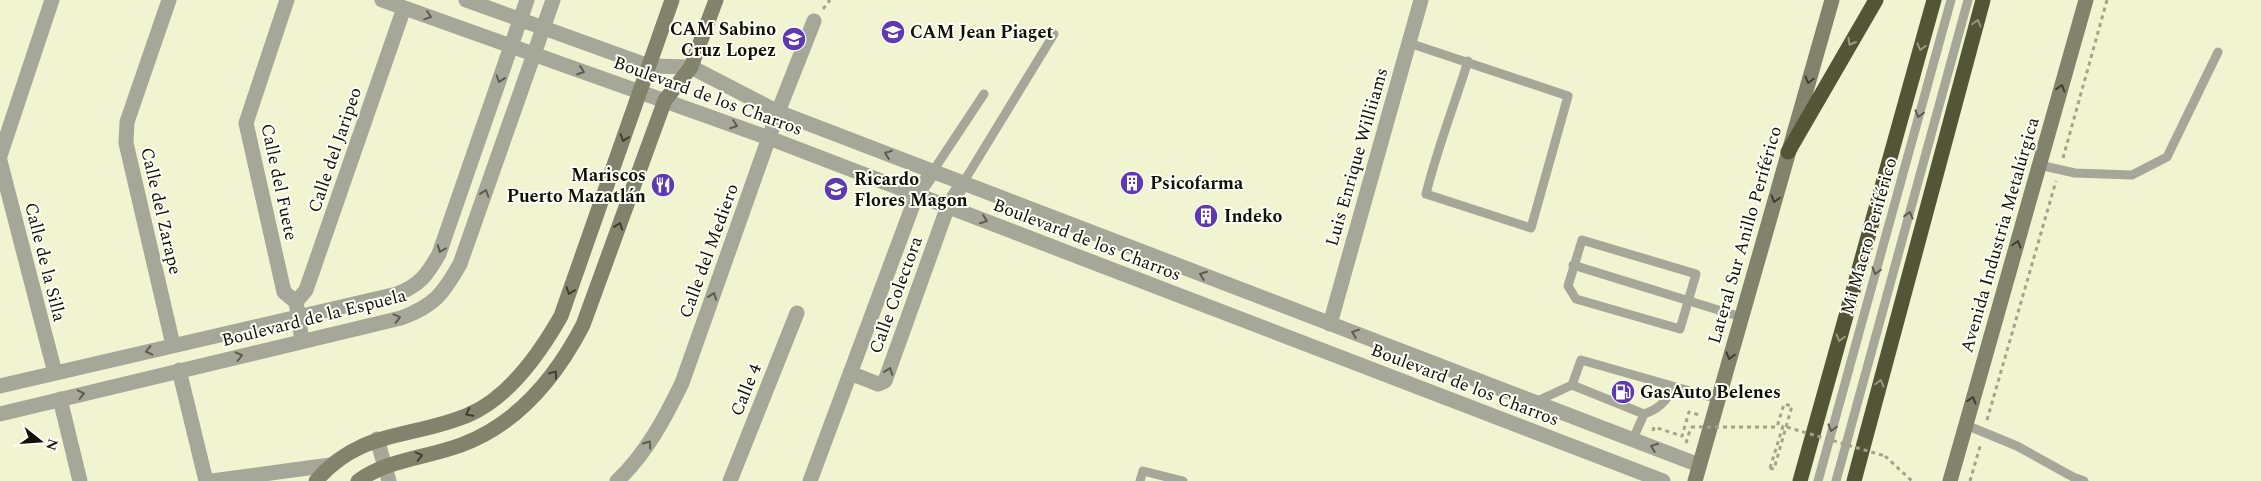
<svg xmlns="http://www.w3.org/2000/svg" width="2261" height="481" font-family="Spectral,serif">
<rect width="100%" height="100%" fill="#f0f4d0"/>
<g fill="none" stroke-linecap="round" stroke-linejoin="round">
<!-- path -->
<path stroke="#a1a489" stroke-width="3" stroke-dasharray="4 4" stroke-linecap="butt" d="M823 9 830 0
M2063 158 2107 0
M1987 420 2056 181
M1653 431 1654 427 1682 436 1689 412 1700 415
M1686 443 1691 427
M1885 456 1912 481
M1970 481 1981 443"/>
<!-- lane -->
<path stroke="#a5a798" stroke-width="9" d="M1409 43 1568 96 1531 228 1426 194C1437 149 1454 106 1468 61
M2039 165 2075 173 2132 175 2167 157 2218 52
M933 171 984 94
M963 183 1054 34
M1582 240 1696 274 1680 329 1576 299 1568 286Z
M1573 265 1741 317
M1674 388C1666 401 1659 409 1644 414L1572 385 1581 360 1718 399
M1535 402 1572 385
M1966 425 2017 446 2073 477 2084 481
M1633 439 1644 414
M1140 481 1143 471 1183 481
M1818 481 1951 0
M1836 481 1968 0"/>
<!-- street -->
<path stroke="#a5a798" stroke-width="15" d="M169 0 127 122 126 143 173 345
M287 0 246 123 284 292 296 302 302 341
M382 0 769 138 1663 481
M466 0 649 66 691 67 778 112 1699 465
M0 156 52 0
M0 161 55 373
M296 302 306 290 404 8
M1330 324 1421 0
M179 370 206 481
M850 373 878 384 885 381 948 206 963 183
M0 386 397 294C420 285 427 275 439 254L527 0
M60 399 80 481
M0 414 401 318C434 306 443 294 460 264L553 0
M377 439 389 481
M212 481 330 465
M617 481C646 454 665 418 682 383L778 112 814 21
M730 481 797 313
M810 481 917 194 933 171"/>
<!-- secondary -->
<path stroke="#81836d" stroke-width="15" d="M316 481C360 429 411 439 468 415 508 398 540 353 561 316L672 0
M358 481C389 459 426 458 461 445 518 424 556 377 583 325L665 100 691 67 716 0
M1695 481 1832 0
M1950 481 2086 0"/>
<!-- highway -->
<path stroke="#525536" stroke-width="15" d="M1788 152 1876 0
M1800 481 1934 0
M1854 481 1983 0"/>
<!-- path-bridge -->
<path stroke="#a1a489" stroke-width="3" stroke-dasharray="4 4" stroke-linecap="butt" d="M1691 427H1777L1784 404 1792 406 1774 469 1770 468
M1770 468 1783 426 1885 456"/>
</g>
<!-- one-way arrows -->
<defs><path id="oneway-chevron" d="M-2-3.5L2.5 0L-2 3.5" fill="none" stroke-width="1.6" stroke-linecap="round" stroke-linejoin="round" transform="scale(1.25)"/></defs>
<g stroke="#5b5c4f">
<use href="#oneway-chevron" transform="translate(428 16) rotate(19)"/>
<use href="#oneway-chevron" transform="translate(581 71) rotate(20)"/>
<use href="#oneway-chevron" transform="translate(500 79) rotate(109)"/>
<use href="#oneway-chevron" transform="translate(1919 114) rotate(106)"/>
<use href="#oneway-chevron" transform="translate(734 125) rotate(20)"/>
<use href="#oneway-chevron" transform="translate(888 154) rotate(-159)"/>
<use href="#oneway-chevron" transform="translate(485 193) rotate(-71)"/>
<use href="#oneway-chevron" transform="translate(1909 215) rotate(-75)"/>
<use href="#oneway-chevron" transform="translate(984 220) rotate(21)"/>
<use href="#oneway-chevron" transform="translate(441 249) rotate(111)"/>
<use href="#oneway-chevron" transform="translate(1876 271) rotate(106)"/>
<use href="#oneway-chevron" transform="translate(1203 275) rotate(-159)"/>
<use href="#oneway-chevron" transform="translate(713 296) rotate(-70)"/>
<use href="#oneway-chevron" transform="translate(397 318) rotate(-15)"/>
<use href="#oneway-chevron" transform="translate(1355 333) rotate(-159)"/>
<use href="#oneway-chevron" transform="translate(149 351) rotate(167)"/>
<use href="#oneway-chevron" transform="translate(239 356) rotate(-14)"/>
<use href="#oneway-chevron" transform="translate(889 371) rotate(-70)"/>
<use href="#oneway-chevron" transform="translate(81 394) rotate(-13)"/>
<use href="#oneway-chevron" transform="translate(1832 428) rotate(106)"/>
<use href="#oneway-chevron" transform="translate(648 444) rotate(-55)"/>
<use href="#oneway-chevron" transform="translate(1654 447) rotate(-159)"/>
</g>
<g stroke="#979983">
<use href="#oneway-chevron" transform="translate(1977 23) rotate(-75)"/>
<use href="#oneway-chevron" transform="translate(1851 42) rotate(120)"/>
<use href="#oneway-chevron" transform="translate(1921 47) rotate(106)"/>
<use href="#oneway-chevron" transform="translate(1840 338) rotate(106)"/>
<use href="#oneway-chevron" transform="translate(1880 383) rotate(-75)"/>
</g>
<g stroke="#3e3f2f">
<use href="#oneway-chevron" transform="translate(1809 80) rotate(106)"/>
<use href="#oneway-chevron" transform="translate(2061 88) rotate(-74)"/>
<use href="#oneway-chevron" transform="translate(624 138) rotate(109)"/>
<use href="#oneway-chevron" transform="translate(1775 199) rotate(106)"/>
<use href="#oneway-chevron" transform="translate(619 226) rotate(-70)"/>
<use href="#oneway-chevron" transform="translate(2017 244) rotate(-74)"/>
<use href="#oneway-chevron" transform="translate(570 291) rotate(109)"/>
<use href="#oneway-chevron" transform="translate(1730 356) rotate(106)"/>
<use href="#oneway-chevron" transform="translate(554 374) rotate(-53)"/>
<use href="#oneway-chevron" transform="translate(1972 400) rotate(-74)"/>
<use href="#oneway-chevron" transform="translate(469 413) rotate(153)"/>
<use href="#oneway-chevron" transform="translate(419 456) rotate(-15)"/>
</g>
<!-- icons -->
<defs>
<g id="school-disc" transform="scale(1.25)"><circle r="9.5" fill="#5f39b1" stroke="#fefff7"/><path d="M0-5L7-2L0 1L-7-2ZM-4 1L0 2.5L4 1V4Q0 6-4 4Z" fill="#fff"/></g>
<g id="building-disc" transform="scale(1.25)"><circle r="9.5" fill="#5f39b1" stroke="#fefff7"/><path d="M-4-6H4V6H1V3H-1V6H-4ZM-2.5-4.3h1.7v1.8h-1.7ZM.8-4.3h1.7v1.8H.8ZM-2.5-1h1.7V.8h-1.7ZM.8-1h1.7V.8H.8Z" fill="#fff"/></g>
<g id="restaurant-disc" transform="scale(1.25)"><circle r="9.5" fill="#5f39b1" stroke="#fefff7"/><path d="M-5-6h1v4h1v-4h1v4h1v-4h1v5L-1.5 .5V6h-2V.5L-5-1ZM5-6V6H3V1.5H1.5Q1.5-4 5-6Z" fill="#fff"/></g>
<g id="fuel-disc" transform="scale(1.25)"><circle r="9.5" fill="#5f39b1" stroke="#fefff7"/><path d="M-5.5-6h7V0h2V4h1.3V-2.5L3-4.5l.8-.8L6-3V5H2.5V1h-1V6h-7ZM-4.2-4.7v3.2H.2V-4.7Z" fill="#fff"/></g>
</defs>
<g fill-rule="evenodd">
<use href="#school-disc" x="893" y="32"/>
<use href="#school-disc" x="794" y="39"/>
<use href="#building-disc" x="1132" y="183"/>
<use href="#restaurant-disc" x="663" y="185"/>
<use href="#school-disc" x="836" y="189"/>
<use href="#building-disc" x="1206" y="216"/>
<use href="#fuel-disc" x="1623" y="392"/>
</g>
<g text-anchor="middle" dominant-baseline="central" stroke-width="4" stroke-linejoin="round" paint-order="stroke">
<!-- poi labels -->
<g font-size="18" font-weight="bold" fill="#111206" stroke="#fefff7" text-anchor="start">
<text x="776" y="29" text-anchor="end">CAM Sabino<tspan x="776" dy="21">Cruz Lopez</tspan></text>
<text x="910" y="32">CAM Jean Piaget</text>
<text x="646" y="175" text-anchor="end">Mariscos<tspan x="646" dy="21">Puerto Mazatlán</tspan></text>
<text x="854" y="179">Ricardo<tspan x="854" dy="21">Flores Magon</tspan></text>
<text x="1150" y="183">Psicofarma</text>
<text x="1224" y="216">Indeko</text>
<text x="1640" y="392">GasAuto Belenes</text>
</g>
<!-- street labels -->
<g font-size="18" fill="#111206" stroke="#fefff7">
<text transform="translate(708 96) rotate(20)">Boulevard de los Charros</text>
<text transform="translate(335 150) rotate(-71)">Calle del Jaripeo</text>
<text transform="translate(1357 157) rotate(-74)">Luis Enrique Williiams</text>
<text transform="translate(279 182) rotate(78)">Calle del Fuete</text>
<text transform="translate(161 211) rotate(77)">Calle del Zarape</text>
<text transform="translate(1745 235) rotate(-74)">Lateral Sur Anillo Periférico</text>
<text transform="translate(2000 235) rotate(-74)">Avenida Industria Metalúrgica</text>
<text transform="translate(1869 236) rotate(-74)">Mi Macro Periférico</text>
<text transform="translate(1087 240) rotate(21)">Boulevard de los Charros</text>
<text transform="translate(709 251) rotate(-70)">Calle del Mediero</text>
<text transform="translate(45 262) rotate(76)">Calle de la Silla</text>
<text transform="translate(896 295) rotate(-70)">Calle Colectora</text>
<text transform="translate(314 318) rotate(-14)">Boulevard de la Espuela</text>
<text transform="translate(1465 385) rotate(21)">Boulevard de los Charros</text>
<text transform="translate(746 390) rotate(-68)">Calle 4</text>
</g>
</g>
<!-- north arrow -->
<g transform="translate(40 441) rotate(107)" stroke="#fefff7" stroke-width="4" paint-order="stroke">
<path d="M0-4L9 19L0 12L-9 19Z" fill="#111206"/>
<text y="-8" font-size="14" font-weight="bold" text-anchor="middle" fill="#111206">N</text>
</g>
</svg>
